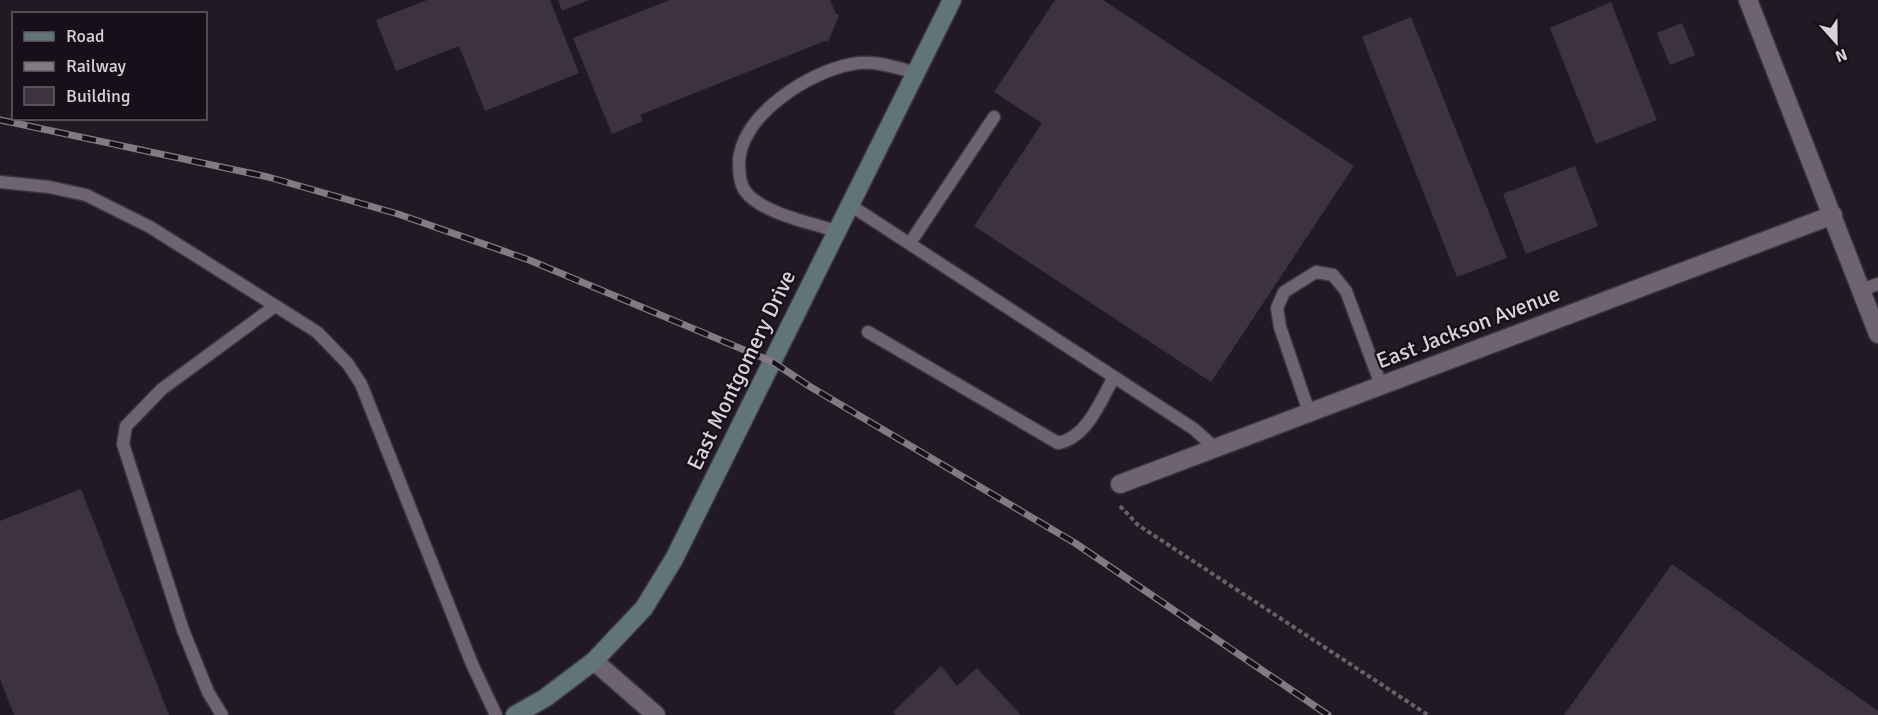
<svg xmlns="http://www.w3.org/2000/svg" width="1878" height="715" font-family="Signika,sans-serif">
<rect width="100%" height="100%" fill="#211923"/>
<!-- building -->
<path fill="#3c333e" d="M427 0H550L579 73 485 111 459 46 396 71 376 20Z
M558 0H589L562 11Z
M670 0H830L836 14 839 15 828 42 825 41 640 115 643 121 612 134 573 38Z
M1055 0H1103L1354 166 1211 382 974 226 1042 123 994 92Z
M1611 2 1657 120 1596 144 1550 28Z
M1411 17 1507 258 1457 277 1362 37Z
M1682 23 1695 55 1670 65 1657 33Z
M1575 166 1598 226 1526 254 1503 194Z
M81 489 169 715H14L0 679V521Z
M1672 564 1878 711V715H1564Z
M941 666 957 686 977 668 1021 715H896L893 712Z"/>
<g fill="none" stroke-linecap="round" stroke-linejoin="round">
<!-- lane casing -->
<g stroke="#3b363d" stroke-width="15">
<path id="lane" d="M0 182 49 187 86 195 150 227 317 332 348 364 361 384 472 664 496 715
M850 205 1194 429 1215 448
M837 231C811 223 761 213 745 191 739 182 739 170 739 160 744 113 809 72 852 64 875 60 894 67 916 73
M910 243 994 117
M1861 290 1878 284
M868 332 1058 443C1087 438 1101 400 1114 377
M1309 412 1280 327 1277 308 1284 292 1316 272 1333 275 1346 291 1381 385
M222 715 208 692 183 630 123 444 126 426 162 389 275 306"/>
</g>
<!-- street casing -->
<g stroke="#3b363d" stroke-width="21">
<path id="street" d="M1748 0 1878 334
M1120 484 1833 215
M594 661 656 715"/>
</g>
<!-- secondary casing -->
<g stroke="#3b363d" stroke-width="21">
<path id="secondary" d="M515 715 545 698 594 661 644 608 674 559 952 0"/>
</g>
<!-- path -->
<path stroke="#68616a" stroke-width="4" stroke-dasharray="4.5 3" stroke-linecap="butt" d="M1120 506 1138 525 1428 715"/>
<!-- lane -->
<use href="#lane" stroke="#6e6471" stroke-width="12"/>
<!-- street -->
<use href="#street" stroke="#6e6471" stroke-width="18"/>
<!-- secondary -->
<use href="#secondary" stroke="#60747a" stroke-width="18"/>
<!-- rail casing -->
<g stroke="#827b84" stroke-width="7">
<path id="rail" d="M0 120 268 177 398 214 529 260 773 362 809 386 1075 543 1328 715"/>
</g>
<!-- rail -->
<use href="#rail" stroke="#17101a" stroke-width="4.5" stroke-dasharray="14" stroke-linecap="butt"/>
</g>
<g text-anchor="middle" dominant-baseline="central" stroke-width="4.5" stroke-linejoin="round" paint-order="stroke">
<!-- street labels -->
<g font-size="22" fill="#d8d3da" stroke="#17101a">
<text transform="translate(1468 327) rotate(-21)">East Jackson Avenue</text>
<text transform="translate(741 370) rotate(-64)">East Montgomery Drive</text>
</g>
</g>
<!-- legend -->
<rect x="12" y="12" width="195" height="108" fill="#17101a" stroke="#645e67" stroke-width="1.5"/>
<rect x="24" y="32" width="30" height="9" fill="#60747a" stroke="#645e67" stroke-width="1.5"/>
<text x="66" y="42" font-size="18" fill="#d8d3da">Road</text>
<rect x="24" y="62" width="30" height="9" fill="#827b84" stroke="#645e67" stroke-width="1.5"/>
<text x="66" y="72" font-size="18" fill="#d8d3da">Railway</text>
<rect x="24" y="87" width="30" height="18" fill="#3c333e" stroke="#645e67" stroke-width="1.5"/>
<text x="66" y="102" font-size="18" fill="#d8d3da">Building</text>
<!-- north arrow -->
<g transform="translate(1836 42) rotate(159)" stroke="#17101a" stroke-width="4.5" paint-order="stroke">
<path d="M0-4.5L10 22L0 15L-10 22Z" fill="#d8d3da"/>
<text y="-9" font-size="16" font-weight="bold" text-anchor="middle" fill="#d8d3da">N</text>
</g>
</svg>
